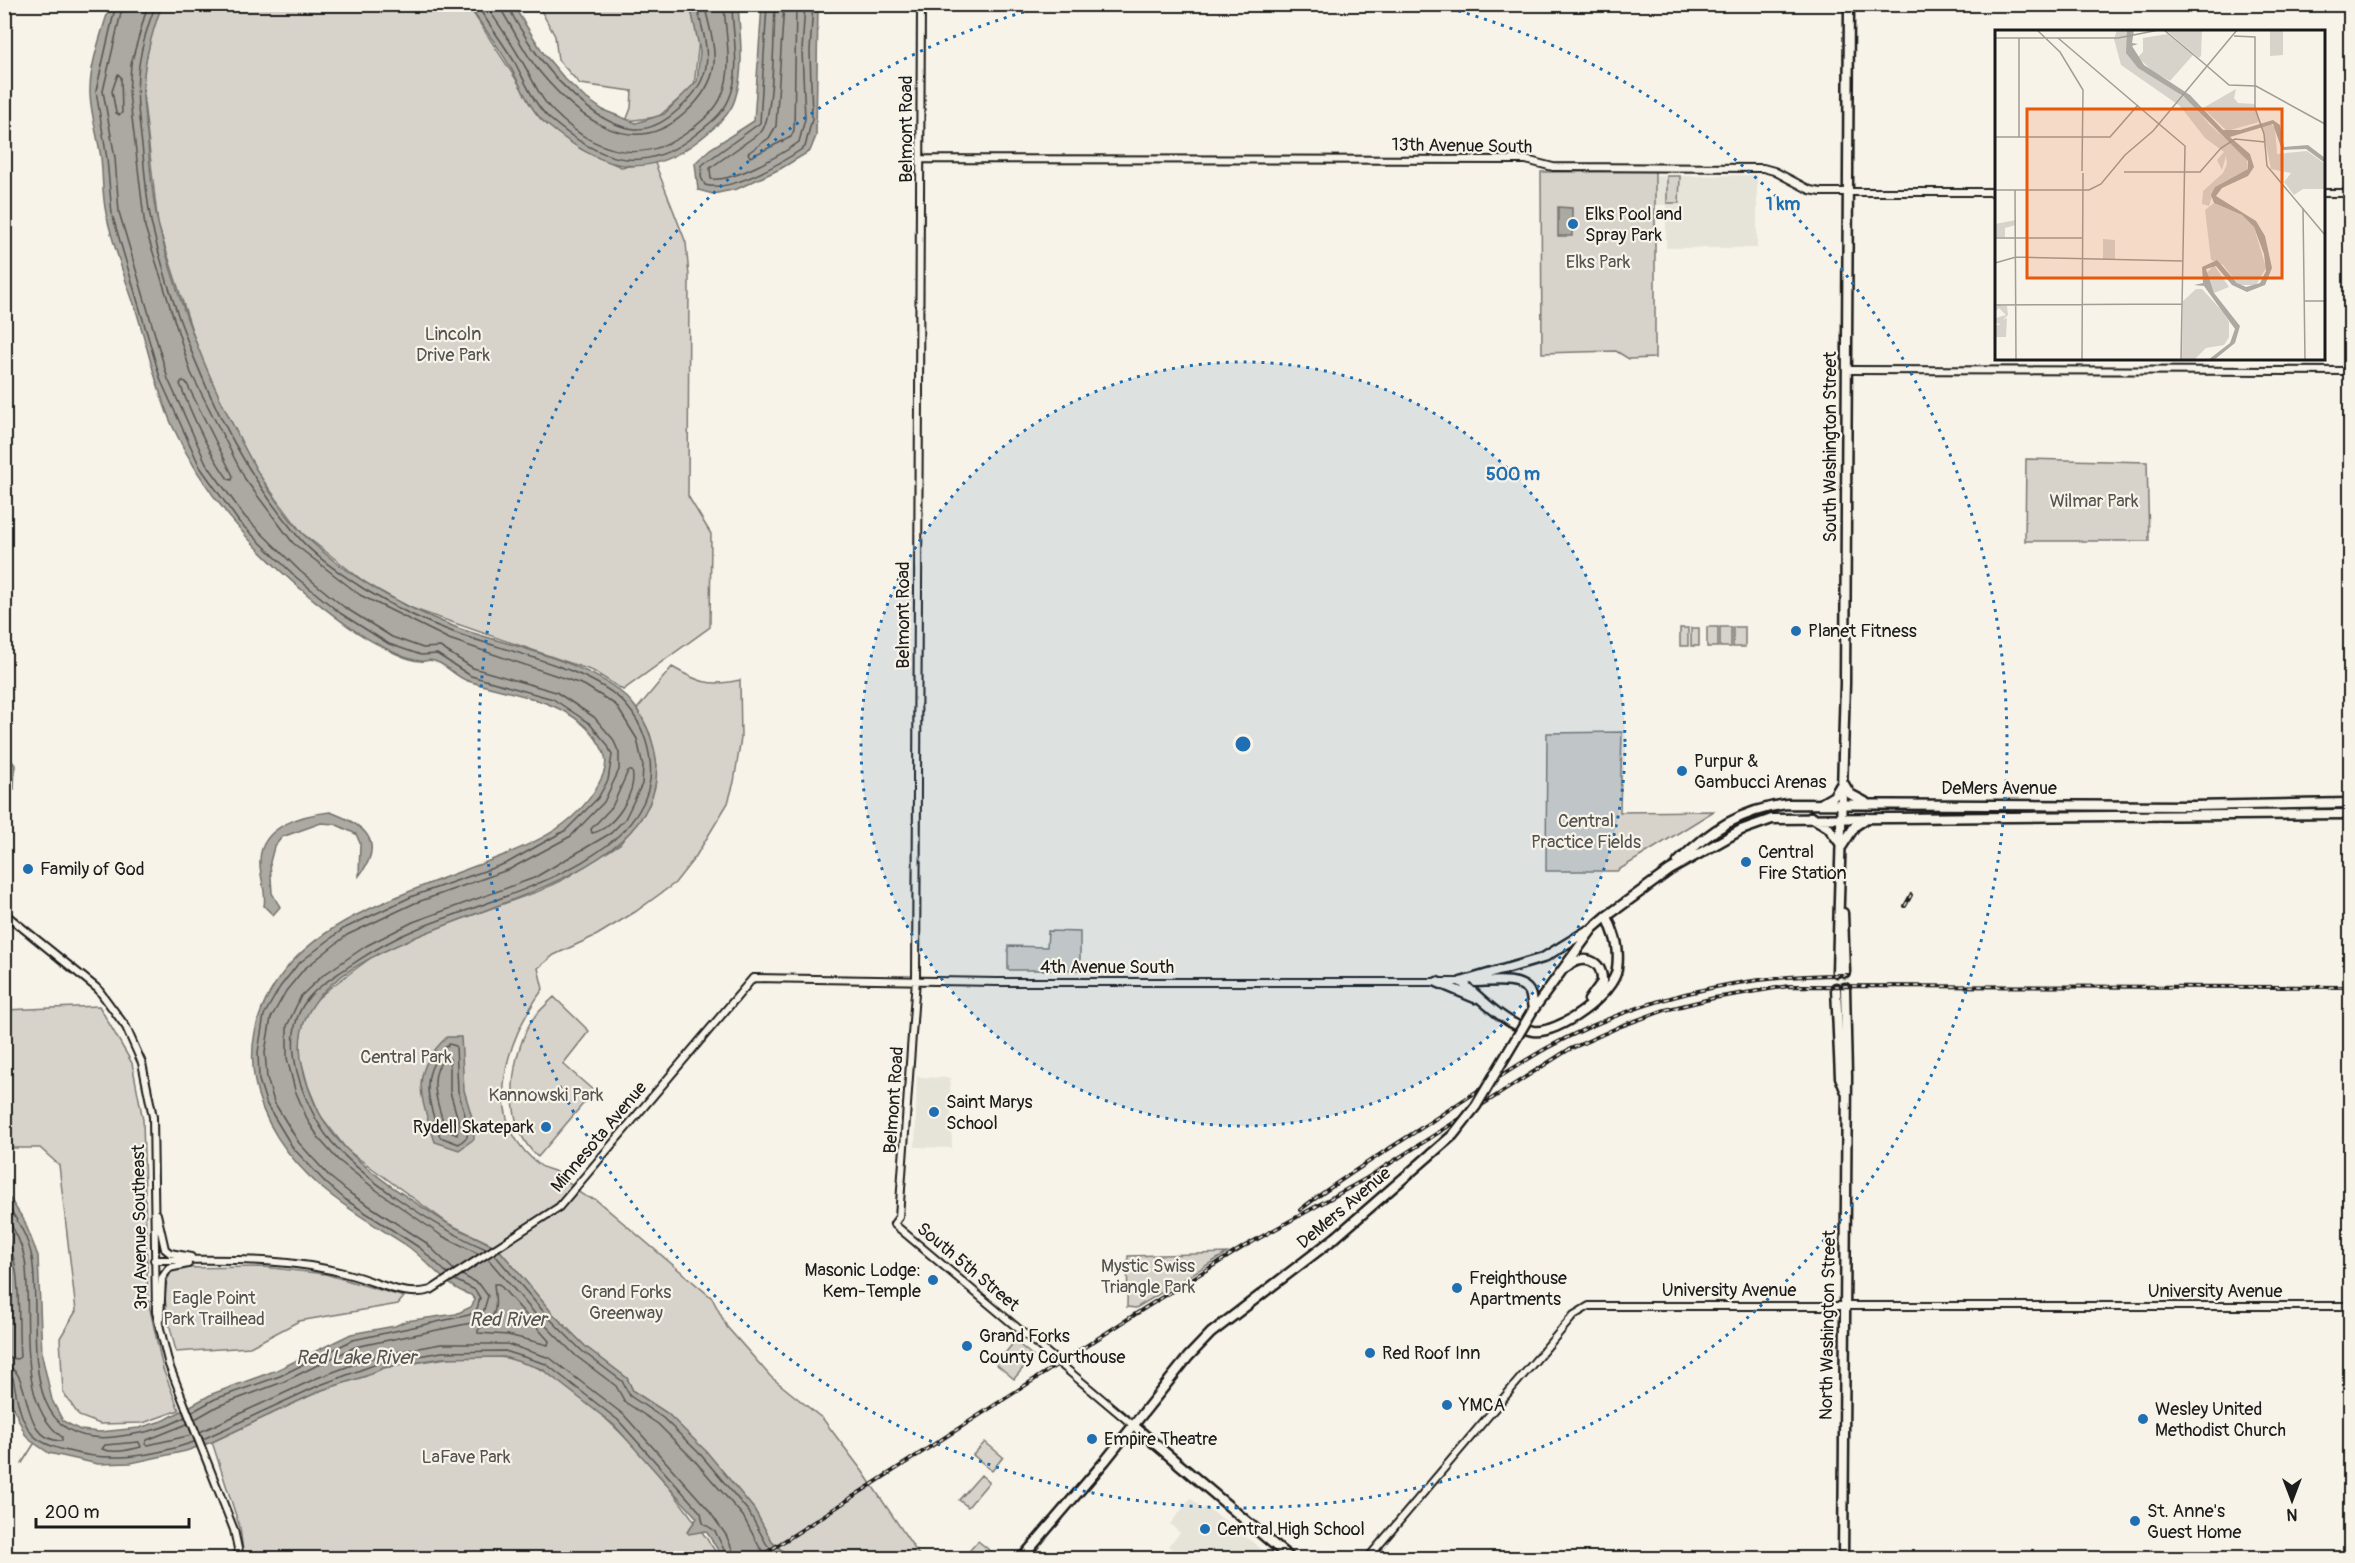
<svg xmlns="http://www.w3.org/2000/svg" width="2355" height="1563" font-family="Pangolin,sans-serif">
<rect width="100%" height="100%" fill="#f7f3e8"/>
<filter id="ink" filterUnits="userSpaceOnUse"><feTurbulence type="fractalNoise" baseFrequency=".0167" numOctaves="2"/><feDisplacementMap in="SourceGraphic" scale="12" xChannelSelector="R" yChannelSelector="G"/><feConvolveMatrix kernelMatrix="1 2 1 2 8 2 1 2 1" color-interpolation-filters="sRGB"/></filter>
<g filter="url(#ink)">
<!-- built -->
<path fill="#e6e3d9" d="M1757 175V248H1666V205H1604L1605 177Z
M917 1077 950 1078 952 1148 915 1147Z
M1191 1498 1203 1510 1205 1507 1226 1521 1272 1558H1183L1168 1546 1180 1533 1170 1524Z"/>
<!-- green -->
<path fill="#d7d3cb" stroke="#7a7874" stroke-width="1.5" d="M162 5H468L543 121 581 149 621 167 655 163 686 243 689 276 688 496 711 534 710 627 623 690 593 671 411 608 367 584 302 533 256 471 204 368 158 225 143 93 144 67 153 27Z
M538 5H690L699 40 694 86 658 117 626 121 631 108 632 91 580 84 558 60 555 36Z
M1655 171V358L1629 359 1616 351 1542 353 1541 172Z
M1667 176H1680L1679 203H1667Z
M2026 459 2147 462 2149 541H2025Z
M1707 627H1718V647H1707Z
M1720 627H1731V647H1720Z
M1733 627H1745V647H1733Z
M1680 628H1688V646H1680Z
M1691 628H1699V646H1691Z
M672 667C698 682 710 687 740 680L741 738 734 782 728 803 696 856 675 883 635 912 597 935 554 955 538 968 543 989C505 1041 479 1120 541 1166 545 1169 550 1169 554 1171 570 1179 576 1197 595 1199L712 1298 727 1327 771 1377 823 1419 863 1472 921 1558H791L772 1542 754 1509 705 1451 667 1413 633 1391 627 1378 586 1347 553 1314 502 1253 493 1245 449 1224 347 1150 320 1115 308 1086 300 1056V1029L310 1005 331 987 372 957 418 935 539 891 564 879 620 844 649 805 655 786 657 765 650 734 637 709Z
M1622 732 1620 812 1714 811 1617 871H1546L1547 733Z
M1048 931 1080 932V970H1008V946L1047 947Z
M554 997 589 1031 563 1064 594 1091 538 1157C502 1125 510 1063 529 1025 534 1015 546 1005 554 997Z
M99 1006 132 1063 143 1120 148 1300 163 1369 179 1410 143 1423 100 1424 79 1416 63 1392 60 1338 76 1311 59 1165 40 1148H5V1010Z
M1227 1253 1136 1308 1127 1307 1128 1256Z
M264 1267 325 1274 404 1297 398 1304 299 1321 250 1347 176 1352C171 1327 155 1287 175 1268Z
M1015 1341 1033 1356 1014 1379 996 1364Z
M460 1356C481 1357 503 1355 524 1362 541 1367 553 1377 567 1387 630 1433 677 1494 720 1558H244L240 1528 212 1442 322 1390 366 1376 383 1368Z
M985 1442 1003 1457 992 1471 973 1455Z
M981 1475 989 1482 968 1507 959 1500Z
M978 1541 999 1558H963Z"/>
<!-- water -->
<path fill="#aca9a2" stroke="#72716c" stroke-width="1.5" d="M110 5H162C152 32 143 62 143 92 143 110 147 128 148 146 151 173 152 200 159 227 177 297 202 365 235 429 253 466 275 505 304 535 323 553 346 571 368 584 396 602 427 616 458 628 506 645 607 665 636 708 653 733 662 765 653 794 613 926 265 917 303 1069 309 1093 318 1115 333 1134 362 1170 408 1198 447 1223 465 1234 486 1239 502 1253L553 1314 586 1347 627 1378 633 1391 667 1413 706 1451 754 1509 772 1542 791 1558H723L706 1531 689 1534 687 1532 697 1518 614 1425 542 1369 504 1357 442 1358 383 1368 366 1376 322 1390 212 1442 186 1451 131 1463 98 1464 49 1453 31 1441 25 1434 11 1402 5 1365 4 1190 24 1220 38 1256 42 1356 52 1400 63 1421 80 1430 100 1432 139 1428 165 1420 212 1394 277 1370 351 1334 395 1326 406 1321 456 1314 471 1307 475 1300 471 1295C446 1288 428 1260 406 1245 378 1227 348 1210 322 1188 250 1126 225 1039 291 963 312 940 339 923 367 910 403 893 440 879 478 865 523 848 573 831 598 785 604 774 609 763 603 751 580 700 514 696 468 681 456 677 448 666 437 662 428 658 429 662 420 661 409 660 394 653 385 648 357 635 333 615 309 596 251 548 204 494 172 425 156 388 148 349 136 310 125 278 113 246 106 213 102 195 103 176 101 158 98 137 91 116 90 94 89 66 102 32 110 5Z
M468 5H513L544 54 565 79 583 96 603 110 636 123 664 114 697 81 700 51 690 5H738C740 35 745 69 735 99 730 116 713 129 699 140 641 185 596 166 545 123 529 109 520 83 509 65 497 44 482 25 468 5Z
M762 5H818L816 136 810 151 780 169 737 189 713 194 698 190 695 163 710 149 754 121Z
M1558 207 1572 208V236H1558Z
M5 760 12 761 15 765 14 789 11 791 5 785Z
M330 812C363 824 387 841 359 876L360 843 356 834 335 824 321 823 282 837 274 847 270 862 272 893 280 907 273 915 264 906C267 891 259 876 260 860 261 826 302 815 330 812Z
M447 1037H461L464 1090 473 1121 474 1139 459 1150 435 1142C421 1097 408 1073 447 1037Z"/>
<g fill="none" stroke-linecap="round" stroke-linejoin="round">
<!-- shore -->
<path stroke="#565452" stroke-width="1.5" d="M116 4 96 91 107 159 112 214 161 381 200 467 239 522 297 578 340 613 389 644 421 655 437 654 471 676 553 699 589 723 607 744 612 755 608 780 598 798 566 830 507 863 413 896 343 929 298 964 280 987 264 1015 258 1052 259 1080 267 1105 293 1148 325 1182 346 1200 420 1248 448 1274
M123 4 103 91 115 158 119 212 168 379 206 463 245 517 301 572 344 607 392 637 423 648 440 647 473 668 556 692 594 717 613 739 619 753V770L604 802 571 836 510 869 415 903 347 935 304 969 286 991 271 1018 265 1052 267 1078 274 1102 299 1143 330 1177 351 1194 425 1242 454 1270
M148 4 131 64 129 93 145 227 191 373 245 479 293 543 360 595 449 639 584 685 616 705 637 739 643 766 642 784 625 819 611 833 534 878 413 922 366 946 322 976 301 996 287 1026V1058L295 1090 308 1121 321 1141 338 1160 379 1192 442 1236 479 1254
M156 4C148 24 142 44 139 65 135 92 139 119 142 145 145 172 146 199 152 226 177 331 225 449 295 533 312 555 341 574 364 589 392 606 423 621 453 632 500 650 594 668 626 705 643 724 653 754 650 780 639 866 486 900 419 928 394 938 370 952 348 967 334 977 316 987 306 1001 286 1028 293 1067 305 1096 311 1110 317 1123 326 1135 359 1178 437 1228 486 1249
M476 4C488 23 502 42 514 61 524 79 534 105 550 119 597 159 641 178 695 135 708 125 723 114 729 99 742 70 732 34 732 4
M485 4C497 22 509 39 520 58 531 75 539 98 554 112 596 154 643 167 692 129 703 120 717 109 722 95 734 67 725 33 724 4
M501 4 503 13C515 32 525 54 539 71 577 117 632 162 685 113 725 77 716 52 704 4
M509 4C510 16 522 30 528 41 548 73 595 126 635 129 652 130 667 120 679 109 718 74 708 50 696 4
M767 4 760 123 702 165 701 177 705 185C731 193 783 162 805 147L812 119 810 51 813 4
M775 4C774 27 774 119 761 132L710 168 711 179C733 182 781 155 799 142L805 119 802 51 805 4
M784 4 776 126 769 138 748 153 750 157 791 137 794 130 796 4
M118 74 121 77 122 113 119 115 116 113 112 91Z
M182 381 186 382 233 476 232 480 228 479C207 450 193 418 180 384Z
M632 771C638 792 613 830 592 833L591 829 612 807 628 771Z
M449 1044 456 1046 458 1091 467 1122V1137L459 1144 440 1137C428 1099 417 1073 449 1044Z
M446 1057 450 1059V1092L459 1123 457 1135 446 1130C439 1109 425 1075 446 1057Z
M4 1200C16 1218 28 1236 32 1258 43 1321 11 1448 114 1437 139 1434 163 1430 185 1417
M4 1214C14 1228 22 1243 25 1260 33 1311 14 1402 62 1437V1441C16 1440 35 1368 4 1366
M4 1231C23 1266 17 1316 20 1357L17 1359 4 1357
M494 1254 549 1318 582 1351 622 1381 630 1396 663 1418 701 1455 749 1512 767 1545 782 1558
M488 1259 543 1323 576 1356 616 1386 625 1402 658 1424 695 1461 743 1516 760 1548 771 1558
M494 1284H499L549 1341 548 1345 508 1335 478 1333V1330C500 1314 496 1307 494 1284Z
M4 1374 13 1378C17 1397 19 1418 32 1434 40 1443 53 1447 64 1450 110 1463 150 1457 194 1442
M192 1412 215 1399 280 1376 353 1340 469 1315 477 1309 480 1298 475 1290 455 1280
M195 1419 218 1406 283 1382 355 1347 471 1323 483 1313 488 1296 480 1285 462 1275
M187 1424 147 1440 145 1444 148 1445 192 1435
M200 1432 317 1378 379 1355 441 1344H507L550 1358 624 1415 707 1508 726 1535 736 1558
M203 1439 320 1385 382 1362 442 1352 505 1351 546 1364 618 1420 701 1513 703 1523 715 1531 728 1558
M139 1442 141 1447C129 1450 113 1454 102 1449L105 1445Z"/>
<!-- stream -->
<path stroke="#72716c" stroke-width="1.5" d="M22 1463 34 1444"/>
<!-- major-tunnel -->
<path stroke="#d6d3c9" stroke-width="8" stroke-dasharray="8 4" stroke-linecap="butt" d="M1845 972V988"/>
<!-- minor casing -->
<g stroke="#1c1c1c" stroke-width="10">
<path id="minor" d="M921 4 916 979 899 1217 894 1224 1134 1426
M920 159 1526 160 1553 167 1763 168 1774 171 1810 190 1821 192H1996
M2324 193H2350
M1847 370 2350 371
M4 913 98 989 126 1027 142 1063 153 1117 156 1312 169 1365 234 1530 240 1558
M157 1214 165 1249 170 1253 191 1257
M154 1260C220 1260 287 1256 351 1275 378 1282 404 1298 431 1290L559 1207 753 978 997 982H1461
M160 1319 162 1278 169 1268 188 1264
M1368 1558 1574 1315 1589 1306H2350"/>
</g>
<!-- major casing -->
<g stroke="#1c1c1c" stroke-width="13">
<path id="major" d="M1844 784 1850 794 1865 802
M1822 803 1834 796 1842 783
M1811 817 1828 827 1842 846
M1842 846 1855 826 1867 818
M1678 862C1710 830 1741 810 1787 804L2193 806 2350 803
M1843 913 1845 972
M1566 967C1583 954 1603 959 1602 982L1589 1000
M1837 972 1845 683 1849 4
M1437 982 1475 998
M1461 982C1481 998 1506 1026 1533 1031 1558 1035 1614 994 1617 969 1620 946 1615 936 1607 916
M1461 982 1543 958 1587 931
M1476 982C1490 982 1520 977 1529 991 1532 996 1532 1004 1533 1010
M1836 988 1840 1077 1845 1090
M1533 1010 1593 928 1607 916 1670 870 1741 830 1772 819 2350 814
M1134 1426 1290 1558
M1022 1558 1105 1461 1188 1357 1211 1333 1336 1237
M1843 1558 1847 1076 1845 988"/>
</g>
<!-- minor -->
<use href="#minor" stroke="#f7f3e8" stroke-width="6"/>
<!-- major -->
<use href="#major" stroke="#f7f3e8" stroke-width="8"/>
<!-- rail casing -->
<g stroke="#1c1c1c" stroke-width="4">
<path id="rail" d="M1905 906 1911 895
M1300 1210C1342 1177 1388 1150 1432 1121 1470 1096 1508 1070 1547 1048 1640 997 1743 974 1849 975
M758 1558 1145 1308 1245 1246 1367 1178 1568 1050 1621 1026 1665 1010 1714 998 1789 986 2350 987"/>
</g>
<!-- rail -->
<use href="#rail" stroke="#f7f3e8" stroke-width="1.5" stroke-dasharray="4.5" stroke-linecap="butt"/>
<!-- major-bridge casing -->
<g stroke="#1c1c1c" stroke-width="13" stroke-linecap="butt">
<path id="major-bridge" d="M1336 1237 1453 1135 1476 1106 1533 1010"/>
</g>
<!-- major-bridge -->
<use href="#major-bridge" stroke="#f7f3e8" stroke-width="8"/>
</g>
</g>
<!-- distance rings -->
<circle cx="1243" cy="744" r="382" fill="#1f6fb2" fill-opacity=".12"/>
<g fill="none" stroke="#1f6fb2" stroke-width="3" stroke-dasharray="3 6">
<circle cx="1243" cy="744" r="382"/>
<path d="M1441 6A764 764 0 1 1 1045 6"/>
</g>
<!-- markers -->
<g fill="#1f6fb2" stroke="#f7f3e8" stroke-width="2">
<circle cx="1573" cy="224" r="6"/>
<circle cx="1796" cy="631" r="6"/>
<circle cx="1682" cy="771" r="6"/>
<circle cx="1746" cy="862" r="6"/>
<circle cx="28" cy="869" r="6"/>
<circle cx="934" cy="1112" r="6"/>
<circle cx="546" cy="1127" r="6"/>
<circle cx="933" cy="1280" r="6"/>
<circle cx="1457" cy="1288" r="6"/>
<circle cx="967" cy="1346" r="6"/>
<circle cx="1370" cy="1353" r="6"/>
<circle cx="1447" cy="1405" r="6"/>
<circle cx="2143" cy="1419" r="6"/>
<circle cx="1092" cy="1439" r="6"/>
<circle cx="2135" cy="1521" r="6"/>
<circle cx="1205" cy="1529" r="6"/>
</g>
<g text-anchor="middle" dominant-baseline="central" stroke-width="4.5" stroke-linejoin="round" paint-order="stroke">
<!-- street labels -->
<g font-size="18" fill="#1c1c1c" stroke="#f7f3e8">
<text transform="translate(906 129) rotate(-90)">Belmont Road</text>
<text transform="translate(1462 146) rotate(1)">13th Avenue South</text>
<text transform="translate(1830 447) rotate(-90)">South Washington Street</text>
<text transform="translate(903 615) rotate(-90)">Belmont Road</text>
<text x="1999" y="788">DeMers Avenue</text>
<text x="1107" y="967">4th Avenue South</text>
<text transform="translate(894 1100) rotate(-86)">Belmont Road</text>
<text transform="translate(599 1137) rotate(-50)">Minnesota Avenue</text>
<text transform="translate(1344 1208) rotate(-40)">DeMers Avenue</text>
<text transform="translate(140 1227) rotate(-91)">3rd Avenue Southeast</text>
<text transform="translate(968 1267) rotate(40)">South 5th Street</text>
<text x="1729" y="1290">University Avenue</text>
<text x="2215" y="1291">University Avenue</text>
<text transform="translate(1828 1325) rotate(-89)">North Washington Street</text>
</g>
<!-- poi labels -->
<g font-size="18" fill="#1c1c1c" stroke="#f7f3e8" text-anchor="start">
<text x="1585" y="214">Elks Pool and<tspan x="1585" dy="21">Spray Park</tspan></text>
<text x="1808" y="631">Planet Fitness</text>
<text x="1694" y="761">Purpur &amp;<tspan x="1694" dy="21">Gambucci Arenas</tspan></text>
<text x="1758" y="852">Central<tspan x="1758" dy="21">Fire Station</tspan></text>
<text x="40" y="869">Family of God</text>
<text x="946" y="1102">Saint Marys<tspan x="946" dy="21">School</tspan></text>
<text x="534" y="1127" text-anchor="end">Rydell Skatepark</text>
<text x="921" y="1270" text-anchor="end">Masonic Lodge:<tspan x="921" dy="21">Kem-Temple</tspan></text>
<text x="1469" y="1278">Freighthouse<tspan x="1469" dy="21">Apartments</tspan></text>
<text x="979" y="1336">Grand Forks<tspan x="979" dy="21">County Courthouse</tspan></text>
<text x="1382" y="1353">Red Roof Inn</text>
<text x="1459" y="1405">YMCA</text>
<text x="2155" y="1409">Wesley United<tspan x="2155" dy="21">Methodist Church</tspan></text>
<text x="1104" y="1439">Empire Theatre</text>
<text x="2147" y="1511">St. Anne's<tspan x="2147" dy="21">Guest Home</tspan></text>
<text x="1217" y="1529">Central High School</text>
</g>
<!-- park labels -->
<g font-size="18" fill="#545351" stroke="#f7f3e8">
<text x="1598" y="262">Elks Park</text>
<text x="453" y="334">Lincoln<tspan x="453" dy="21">Drive Park</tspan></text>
<text x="2094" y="501">Wilmar Park</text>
<text x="1586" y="821">Central<tspan x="1586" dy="21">Practice Fields</tspan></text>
<text x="406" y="1057">Central Park</text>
<text x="546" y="1095">Kannowski Park</text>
<text x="1148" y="1266">Mystic Swiss<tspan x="1148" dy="21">Triangle Park</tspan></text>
<text x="626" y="1292">Grand Forks<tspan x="626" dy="21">Greenway</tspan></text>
<text x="214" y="1298">Eagle Point<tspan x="214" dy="21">Park Trailhead</tspan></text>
<text x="466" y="1457">LaFave Park</text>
</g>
<!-- water labels -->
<g font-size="20" font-style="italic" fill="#565452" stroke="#f7f3e8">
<text x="508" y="1319">Red River</text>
<text x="356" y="1357">Red Lake River</text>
</g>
</g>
<!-- overview -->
<g transform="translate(1995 30)">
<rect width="330" height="330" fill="#f7f3e8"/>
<path d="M122 0H132L133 23 196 73 215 95 252 127 253 139 220 157 214 176 207 174 208 161 228 143 232 134 231 126 227 140 222 130 229 122 210 108 185 76 126 35 119 9ZM171 0H207L206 26 204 28ZM275 0H288V25L275 26ZM172 4 198 25 175 51 157 41 143 27 148 22V8ZM241 59 239 68 243 73 260 74 264 92 232 101 208 78ZM276 94 280 98 282 124 312 121 330 134 329 159H308L299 165 289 152 296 143 276 139 267 96ZM219 173 247 185 259 197 271 238 261 255H244L228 235 216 230 210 180ZM21 190V195L10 198V207H0V194ZM108 209 120 210V229H108ZM219 235 234 257 219 263 211 244ZM201 259H207L228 282 234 292V307L229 315 211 318 200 329H187L188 271ZM3 275 12 276 13 285 8 290 12 288 11 307H0V296L6 294 0 293 1 288 11 285 4 278 0 281Z" fill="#d7d3cb"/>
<path d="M132 0H139L137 13 143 14 137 16 149 35 195 65 228 100H245L278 90 285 95 289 117 313 115 330 128V133L311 119 287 120 278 94 235 107 255 124 259 137 253 146 227 158 221 166 261 191 270 206 277 238 270 255 252 262 237 255 221 236 211 239 219 263 245 296 240 313 219 330H213L235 313 240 299 209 256 199 255 208 253 207 237 222 230 242 253 251 257 265 253 271 241 269 224 259 197 247 185 219 173 216 165 220 157 253 139V131L188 66 143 38 131 23Z" fill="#aca9a2"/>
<path fill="none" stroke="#9f9d96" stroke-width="1.5" d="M42 0 65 22 88 60 87 141M169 0 212 36M239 6 260 7V78L269 104 272 136 330 205M0 8H123L164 0M63 8 164 94M212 36 234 55 261 56 330 94M164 94 190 116 186 330M0 107H115L143 75M24 107V8M129 142H205L226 118 240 109 270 112M0 160H94L106 154 130 125 158 101 242 0M20 160 21 330M308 178 310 330M0 208H87M0 233 21 227 187 231M309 271H330M0 275 187 274M87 330 88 143"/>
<path fill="#e8590c" fill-opacity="0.15" stroke="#e8590c" stroke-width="3" d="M32 79H287V248H32Z"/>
<rect width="330" height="330" fill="none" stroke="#1c1c1c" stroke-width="3"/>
</g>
<circle cx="1243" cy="744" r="9" fill="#1f6fb2" stroke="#f7f3e8" stroke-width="3"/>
<g font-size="18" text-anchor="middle" font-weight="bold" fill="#1f6fb2" stroke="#f7f3e8" stroke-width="4.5" stroke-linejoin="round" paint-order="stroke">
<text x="1783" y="210">1 km</text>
<text x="1513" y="480">500 m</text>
</g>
<!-- margin -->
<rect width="2355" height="1563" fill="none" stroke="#f7f3e8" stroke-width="24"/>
<rect x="12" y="12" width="2331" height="1539" fill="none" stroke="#1c1c1c" stroke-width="2" filter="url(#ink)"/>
<!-- north arrow -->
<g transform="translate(2292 1500) rotate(180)" stroke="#f7f3e8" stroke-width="4.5" paint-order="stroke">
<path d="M0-4.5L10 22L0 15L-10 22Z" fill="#1c1c1c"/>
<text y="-9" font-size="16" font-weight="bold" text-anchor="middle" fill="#1c1c1c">N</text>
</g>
<!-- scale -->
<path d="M36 1518v9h153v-9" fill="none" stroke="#1c1c1c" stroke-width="3"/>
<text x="45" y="1518" font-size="18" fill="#1c1c1c" stroke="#f7f3e8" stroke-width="4.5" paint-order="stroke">200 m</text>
</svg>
